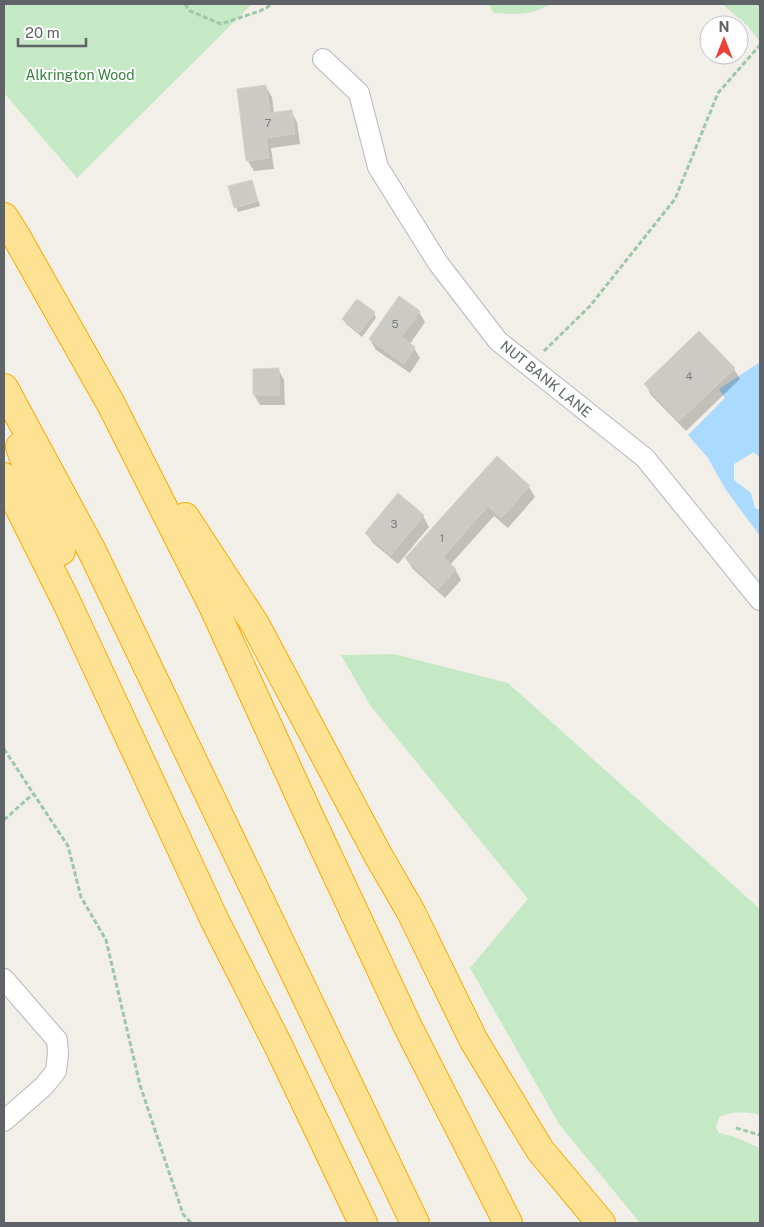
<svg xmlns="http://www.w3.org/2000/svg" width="764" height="1227" font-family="'Public Sans',sans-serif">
<rect width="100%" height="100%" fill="#f1efe8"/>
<!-- green -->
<path fill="#c5e8c5" d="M4 4H252L77 178 4 93Z
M488 4H551C531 15 517 15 494 13Z
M722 4H760V42L748 26Z
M394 654 508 683 760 909V1115C747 1111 732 1111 719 1117L716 1127 719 1133 732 1136 760 1148V1223H640L559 1124 470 968 528 899 370 705 341 655Z"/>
<!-- water -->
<path fill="#aadaff" d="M760 362V458L754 452 734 464V480L751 493 755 508 760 510V536L726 490 708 458 688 435 725 398 719 389Z"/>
<!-- shadow -->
<path fill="#0003" d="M266 87 272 97 274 113 291 111 297 122 300 144 271 148 274 169 254 171 248 161 238 90Z
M252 181 260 206 238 212 230 187Z
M419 312 425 322 410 344 414 348 420 358 410 373 376 350 370 340Z
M374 313 376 318 362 337 346 324 343 319Z
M278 369 284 380 285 405H260L254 395Z
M734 369 740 379 686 431 651 395 645 384Z
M497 458 529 487 535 497 508 528 494 516 450 565 455 569 461 580 445 598 413 569 406 559Z
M423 516 429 527 398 564 373 543 366 533Z"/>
<!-- building -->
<path fill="#cccac5" stroke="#d6d1c6" d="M266 85 270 113 292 110 295 134 266 138 269 158 246 161 237 89Z
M252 180 258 201 234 208 228 186Z
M399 296 420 311 401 337 415 347 404 364 369 339Z
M357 299 375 312 359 333 342 319Z
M699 331 735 368 679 421 644 384Z
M279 368V395H253V369Z
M497 456 530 486 501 518 488 506 443 557 456 569 438 589 405 558Z
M398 493 424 515 391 555 365 533Z"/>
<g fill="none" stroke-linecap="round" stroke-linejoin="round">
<!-- minor casing -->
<g stroke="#b5b8bc" stroke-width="22">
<path id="minor" d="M323 59 359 93 378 167 438 263 498 341 645 458 760 600
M4 979 57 1040 58 1054 56 1071 44 1086 4 1121"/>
</g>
<!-- motorway casing -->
<g stroke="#f9ab00" stroke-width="30">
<path id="motorway" d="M4 217 16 236 111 404 213 606 305 807 408 1027 508 1223
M4 388 92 551 415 1223
M20 447 49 527 61 551
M4 477 66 601 215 921 278 1045 363 1223
M185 517 255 624 378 855 411 912 474 1041 540 1150 601 1223"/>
</g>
<!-- path -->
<path stroke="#9cc7a9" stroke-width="3" stroke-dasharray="5 2.5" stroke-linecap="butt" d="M185 4 190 11 221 24 260 11 273 4
M758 4 760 5
M544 351 590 306 675 199 718 93 760 45
M4 749 68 846 81 897 106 940 140 1085 183 1214 191 1223
M4 820 33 794
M736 1128 760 1135"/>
<!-- minor -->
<use href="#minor" stroke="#fff" stroke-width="20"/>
<!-- motorway -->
<use href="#motorway" stroke="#fde293" stroke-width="28"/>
</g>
<g text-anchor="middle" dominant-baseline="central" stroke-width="4" stroke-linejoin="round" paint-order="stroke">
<!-- number labels -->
<g font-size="11" fill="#7a7d7f">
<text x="268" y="123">7</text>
<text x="395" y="324">5</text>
<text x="689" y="376">4</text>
<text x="394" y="524">3</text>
<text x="442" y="538">1</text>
</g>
<!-- park labels -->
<g font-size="14" fill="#348238" stroke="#fff">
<text x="80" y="75">Alkrington Wood</text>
</g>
<!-- street labels -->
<g font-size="14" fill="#5f6368" stroke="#fff">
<text transform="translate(546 379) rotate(39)">NUT BANK LANE</text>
</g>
</g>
<!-- border -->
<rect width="764" height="1227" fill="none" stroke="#5f6368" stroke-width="10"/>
<!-- north arrow -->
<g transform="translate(724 40)"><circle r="24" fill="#ffffff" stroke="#bfc1c3"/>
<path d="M0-4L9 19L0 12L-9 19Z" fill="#ea4335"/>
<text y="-8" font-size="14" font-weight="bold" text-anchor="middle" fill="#5f6368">N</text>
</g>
<!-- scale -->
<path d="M18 38v8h68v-8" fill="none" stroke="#5f6368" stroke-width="2.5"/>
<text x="25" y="38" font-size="15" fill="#5f6368" stroke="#ffffff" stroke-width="4" paint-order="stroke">20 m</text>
</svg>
